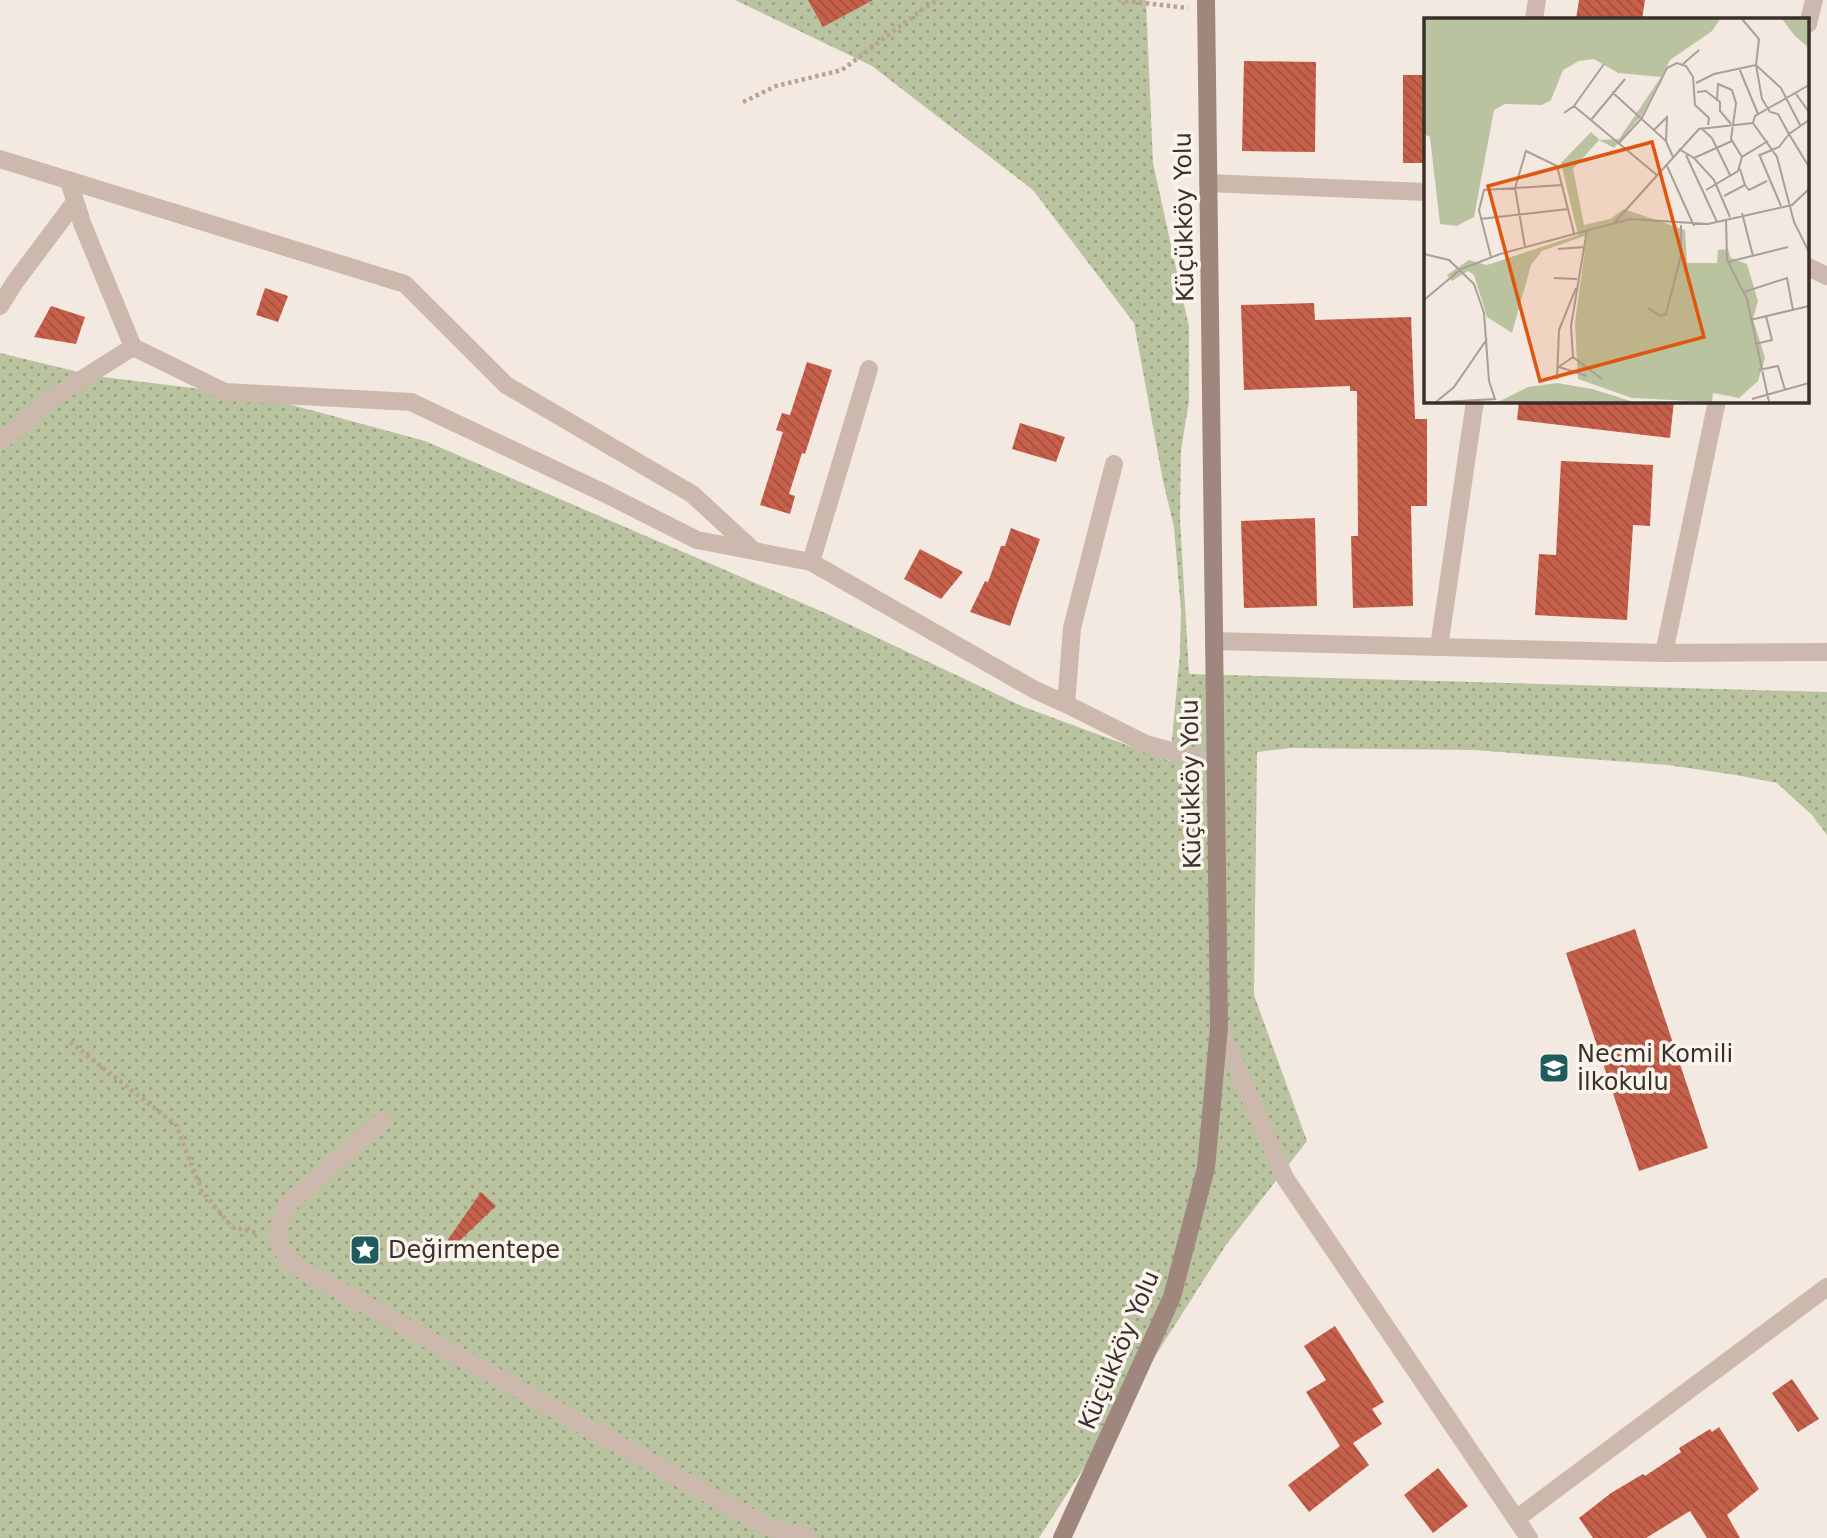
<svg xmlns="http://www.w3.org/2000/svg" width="1827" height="1538" font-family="'DejaVu Sans',sans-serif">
<defs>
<pattern id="grass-dots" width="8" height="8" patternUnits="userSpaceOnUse" patternTransform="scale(1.75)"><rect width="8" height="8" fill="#bac3a0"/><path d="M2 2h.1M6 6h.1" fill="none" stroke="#989f83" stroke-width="1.8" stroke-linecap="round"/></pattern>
<pattern id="building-back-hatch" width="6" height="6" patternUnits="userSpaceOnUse" patternTransform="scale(1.75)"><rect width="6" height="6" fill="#c7604b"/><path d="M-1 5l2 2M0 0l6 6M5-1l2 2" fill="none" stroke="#a3503f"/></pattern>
</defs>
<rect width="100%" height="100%" fill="#f4e9e0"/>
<!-- grass -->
<path fill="url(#grass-dots)" d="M735 0H1146L1153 163 1189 327V401L1181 450 1180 519 1189 674 1827 692V835L1812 815 1777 783 1736 775 1667 765 1474 750 1291 748 1257 752 1254 995 1307 1141 1226 1245 1039 1538H0V353L95 376 259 396 425 441 823 612 1024 707 1170 761 1180 653 1181 611 1174 527 1163 481 1134 323 1033 190 872 66Z"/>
<!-- building -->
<path fill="url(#building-back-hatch)" d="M808 0H873L823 27Z
M1579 0H1645L1642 19H1576Z
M1244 61 1316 62 1315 152 1242 151Z
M1403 75H1426V163H1403Z
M265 288 288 296 278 322 256 315Z
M1314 303 1315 320 1411 317 1415 419H1427V506H1411L1413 606 1353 608 1351 536H1358L1357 391H1350V386L1244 390 1241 305Z
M51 306 85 317 76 344 34 337Z
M807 362 832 370 805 454 802 453 789 494 795 496 790 514 760 505 783 432 776 430 782 413 790 415Z
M1519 401H1674L1670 438 1517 420Z
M1020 423 1065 437 1056 462 1012 449Z
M1561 461 1653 465 1650 526 1633 525 1627 620 1535 615 1539 554 1556 555Z
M1315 518 1317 606 1244 608 1241 521Z
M1011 528 1040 539 1010 626 970 612 985 581 988 582 1001 546H1005Z
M920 549 963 572 941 599 904 579Z
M1635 929 1708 1148 1639 1171 1566 953Z
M481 1192 496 1206 454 1246 447 1241Z
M1335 1326 1384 1402 1372 1409 1382 1424 1353 1443 1369 1465 1309 1512 1288 1485 1340 1446 1306 1392 1326 1380 1304 1346Z
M1792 1379 1819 1419 1798 1432 1772 1393Z
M1719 1427 1759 1489 1727 1515 1740 1538H1707L1690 1511 1646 1538H1593L1579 1518 1611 1493 1643 1474 1645 1476 1681 1452 1679 1448 1710 1429 1712 1432Z
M1438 1468 1468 1506 1433 1533 1404 1495Z"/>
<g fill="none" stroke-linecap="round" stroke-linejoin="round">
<!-- path -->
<path stroke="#b8a296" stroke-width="4.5" stroke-dasharray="3.5 3.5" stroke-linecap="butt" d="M1118 0 1188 8
M743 102 776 86 842 70 923 9 938 0
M70 1042 176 1125 202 1191 232 1227 258 1233"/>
<!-- minor -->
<path stroke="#ccb8ac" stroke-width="18" d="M1534 19 1537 0
M1808 24 1814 0
M0 159 405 284 506 385 692 494 754 551
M69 181 82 223 133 347 225 392 411 402 604 493 697 540 811 562 1035 690 1066 704 1146 744 1216 764
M1208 183 1426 192
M1808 267 1827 276
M0 306 15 282 75 202
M0 442 52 398 133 347
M811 562 869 369
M1214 641 1664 653 1827 652
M1439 647 1475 401
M1664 653 1717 401
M1066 704 1072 628 1114 464
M382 1121 287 1205 276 1237 290 1263 768 1527 808 1538
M1516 1519 1827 1287"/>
<!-- tertiary -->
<path stroke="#ccb8ac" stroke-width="18" d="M1219 1027 1285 1178 1529 1538"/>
<!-- secondary -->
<path stroke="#a0877d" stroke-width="18" d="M1062 1538 1172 1297 1206 1168 1219 1027 1206 0"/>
</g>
<!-- icons -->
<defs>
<g id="school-square" transform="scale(1.575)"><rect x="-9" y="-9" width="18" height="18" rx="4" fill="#1f5d5d" stroke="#fbf4ed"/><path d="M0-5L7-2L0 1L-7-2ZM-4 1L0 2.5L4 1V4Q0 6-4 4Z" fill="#fff"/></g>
<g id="sight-square" transform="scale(1.575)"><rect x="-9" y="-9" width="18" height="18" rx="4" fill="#1f5d5d" stroke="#fbf4ed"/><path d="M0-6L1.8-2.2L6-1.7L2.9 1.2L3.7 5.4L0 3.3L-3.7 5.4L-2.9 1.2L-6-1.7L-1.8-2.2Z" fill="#fff"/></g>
</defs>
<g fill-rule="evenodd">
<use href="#school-square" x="1554" y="1068"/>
<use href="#sight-square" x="365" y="1250"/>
</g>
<g text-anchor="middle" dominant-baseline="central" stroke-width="7" stroke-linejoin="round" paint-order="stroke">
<!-- street labels -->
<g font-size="24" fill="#3a2f2b" stroke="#fbf4ed">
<text transform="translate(1184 217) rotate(-91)">Küçükköy Yolu</text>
<text transform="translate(1191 784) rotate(-91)">Küçükköy Yolu</text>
<text transform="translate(1119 1350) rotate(-67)">Küçükköy Yolu</text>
</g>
<!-- poi labels -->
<g font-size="24" fill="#3a2f2b" stroke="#fbf4ed" text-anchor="start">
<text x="1577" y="1054">Necmi Komili<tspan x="1577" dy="28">İlkokulu</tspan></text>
<text x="388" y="1250">Değirmentepe</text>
</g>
</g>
<!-- overview -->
<g transform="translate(1424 18)">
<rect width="385" height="385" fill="#f4e9e0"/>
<path d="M0 1H296L288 13 246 42 218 97 190 130 175 122 149 151 160 207 186 201 200 191 261 212 263 245H293L294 232 304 231 307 240 323 246 334 283 329 301 341 340 334 363 315 380 289 375 288 384 208 380 154 361 151 305 163 217 118 233 107 247 88 315 63 299 50 257 44 253 28 263 23 257 45 242 63 247 154 217 137 145 167 114 176 122 195 121 237 59 194 55 170 41 155 43 139 52 127 82 118 87 81 86 70 92 50 199 33 208 16 206 6 119 0 116ZM358 1H385V30L370 17Z" fill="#bac3a0"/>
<path d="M133 365 168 371 210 384H74L104 369Z" fill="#bac3a0"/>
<path fill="none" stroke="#aa9f98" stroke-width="2" d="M318 1 335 21 332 47 338 81 346 94 354 96 365 116 355 129 336 137M259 46 275 32M315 50 334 96M272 65 290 56 332 47 357 70 376 107M188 74 242 123 249 139M273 74 282 73 296 84V93L307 106M372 76 385 94M293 83 294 66 308 72 312 85 307 121 318 139M150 88 180 46M140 95 150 88 234 158M167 102 201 61M385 102 365 116 385 149M329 105 331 98 385 67M277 110 288 120 306 157M230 112 243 99 242 123M194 126 218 100 243 50 253 45 262 48 269 59 271 87 285 100 284 107M255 131 270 140 290 162 306 199M335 136 357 188M262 137 293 204M270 140 308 123M243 148 270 208M321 167 325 172 343 163M282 172 314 153 318 139 344 123M300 178 321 167 316 151M318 195 329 238M56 201 144 191M302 201 303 242 323 281 345 384M191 204 275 111 329 105 353 139 370 204 385 234M101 229 91 170 102 133 133 148 150 215M134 231 160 229M0 236 25 242 50 266 60 295 65 363 71 381 18 384M67 239 55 192 60 172 138 167M304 244 364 229M130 260 153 261M320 274 363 260 369 292M0 282 37 251 76 236 206 201 284 206 368 187 385 171M224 290 236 298 242 296 257 237V207M326 302 385 288M331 326 348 322 342 298M149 339 178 361M135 349 163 358M133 350 149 339 147 308 163 212M335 352 354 348 361 372M133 361 135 312 152 270M328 381 385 365M12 384 30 369 63 321"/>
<path fill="#df570e" fill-opacity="0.15" stroke="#df570e" stroke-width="3.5" d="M228 124 280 319 116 363 64 168Z"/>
<rect width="385" height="385" fill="none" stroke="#3a2f2b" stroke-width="3.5"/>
</g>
</svg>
